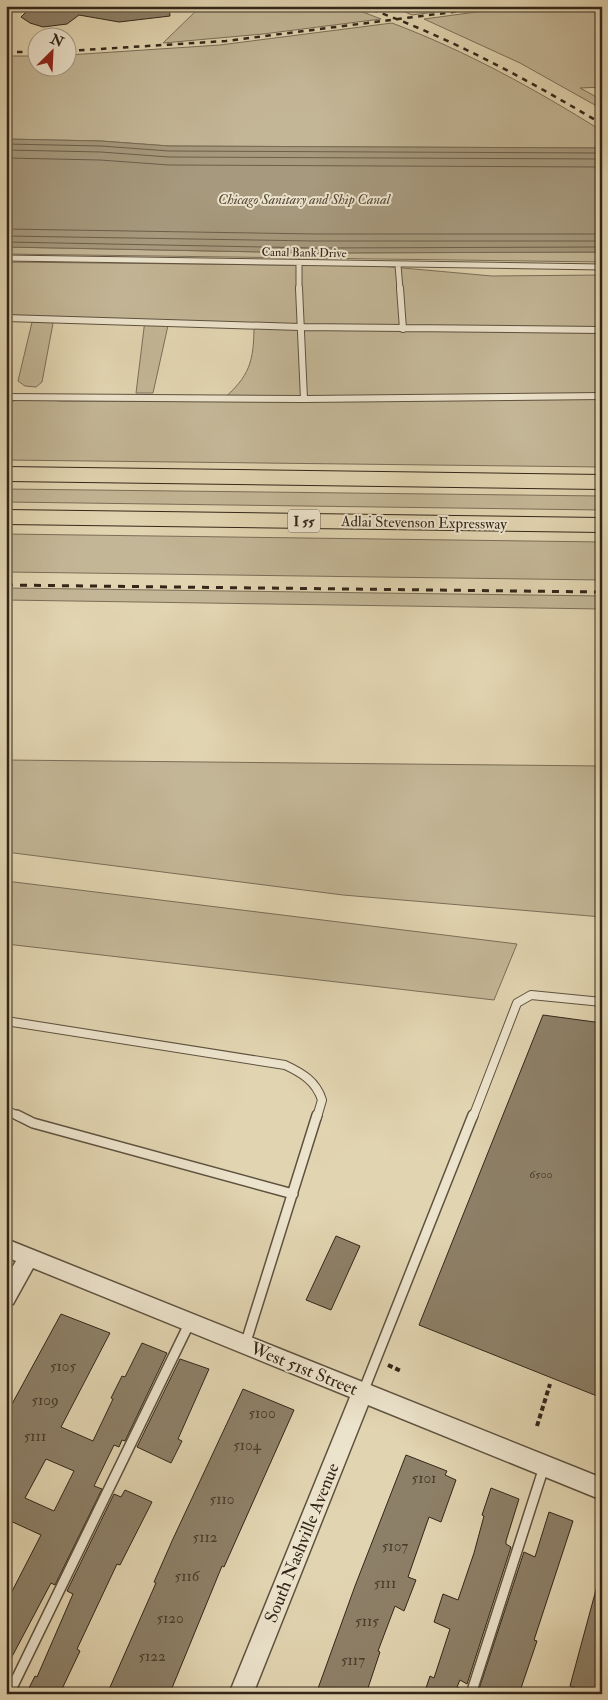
<svg xmlns="http://www.w3.org/2000/svg" width="608" height="1700" font-family="'IM FELL Double Pica',serif">
<rect width="100%" height="100%" fill="#e1d4b0"/>
<filter id="stains"><feTurbulence type="fractalNoise" baseFrequency=".004" numOctaves="4"/><feColorMatrix values="0 0 0 0 .2 0 0 0 0 .09 0 0 0 0 .02 0 0 0 .5 -.17"/></filter>
<radialGradient id="worn" r=".72"><stop offset=".6" stop-color="#630" stop-opacity="0"/><stop offset="1" stop-color="#630" stop-opacity=".3"/></radialGradient>
<!-- green -->
<path fill="#c3b696" stroke="#7b6e58" d="M201 6H347L381 19 263 34 163 43Z
M391 6H482L412 15Z
M521 6H567L602 12V87L580 88 602 100V109L520 63 424 19Z
M392 23C466 51 535 89 602 131V148L169 146 101 141 6 139V56H37L38 68H68V55L220 45Z
M6 247 314 253 602 252V262L6 254Z
M6 262 381 266 492 276 602 275V467L6 460V400L14 401 19 397 60 401H221C250 376 254 362 254 324L169 321 153 393H136L145 320 54 318 42 382 36 387 25 386 18 381 33 318 6 317Z
M6 489 602 496V510L6 502Z
M6 534 602 542V580L6 572Z
M6 588 602 596V609L6 600Z
M6 760 602 766V917L343 895 6 852Z
M6 881 517 944 494 1000 6 944Z"/>
<!-- water -->
<path fill="#a6997d" stroke="#786b55" d="M6 139 101 141 169 146 602 148V252L314 253 6 247Z"/>
<g fill="none" stroke-linecap="round" stroke-linejoin="round">
<!-- shore -->
<path stroke="#6c604b" stroke-width="1" d="M6 144 101 146 169 151 602 153
M6 150 101 152 169 157 602 159
M6 158 100 160 169 165 602 167
M6 229 315 234H602
M6 236 315 241H602
M6 242 315 248 602 247"/>
</g>
<!-- building -->
<path fill="#8d8068" stroke="#332619" fill-rule="evenodd" d="M38 6H68L79 12V6H169L170 16 119 22 79 15 67 24 43 27 30 23 21 17 28 10Z
M543 1015 602 1023V1398L419 1325Z
M336 1236 360 1246 331 1310 306 1300Z
M61 1314 110 1333 61 1427 93 1441 113 1399 111 1398 122 1376 125 1377 142 1343 167 1353 125 1441 122 1440 119 1447 114 1445 94 1486 102 1489 55 1585 51 1583 6 1668V1603L41 1535 6 1519V1415ZM46 1459 74 1471 54 1511 25 1498Z
M180 1359 209 1369 178 1439 182 1441 171 1463 137 1447Z
M243 1389 294 1410 224 1567 222 1566 172 1688 169 1694H107L156 1583 154 1582 172 1541Z
M406 1455 447 1471 445 1475 456 1480 441 1522 429 1517 408 1577 416 1580 404 1611 395 1606 378 1651 380 1652 366 1694H316L355 1586Z
M491 1488 519 1499 506 1541V1544L511 1547 467 1684 460 1680 457 1687 465 1691V1694H424L430 1676 434 1678 450 1629 434 1622 443 1594 458 1600 474 1553 484 1516 482 1515Z
M125 1490 152 1502 120 1565 117 1564 77 1649 80 1651 62 1689 73 1694H26L35 1676 37 1677 73 1594 67 1591 114 1494 121 1497Z
M549 1512 573 1521 534 1640 537 1641 519 1694H489L479 1689 524 1552 535 1557Z
M597 1586 602 1587V1694H587L570 1686Z"/>
<g fill="none" stroke-linecap="round" stroke-linejoin="round">
<!-- service-far3 casing -->
<g stroke="#5e523f" stroke-width="7">
<path id="service-far3" d="M6 258 602 267
M299 263V289
M398 265 400 289"/>
</g>
<!-- service-far2 casing -->
<g stroke="#5e523f" stroke-width="8">
<path id="service-far2" d="M299 288 304 399
M400 288 403 329
M6 318 300 327 602 330
M6 397 304 399 602 396"/>
</g>
<!-- service-far1 casing -->
<g stroke="#5e523f" stroke-width="10">
<path id="service-far1" d="M6 1021 285 1065C302 1073 316 1081 322 1100L317 1117
M6 1110 20 1117
M473 1117 517 1003 531 995 602 1002"/>
</g>
<!-- service casing -->
<g stroke="#5e523f" stroke-width="12">
<path id="service" d="M17 1115 33 1123 293 1194
M245 1345 317 1115
M363 1392 473 1115
M9 1694 190 1322
M471 1694 544 1467"/>
</g>
<!-- minor casing -->
<g stroke="#5e523f" stroke-width="3">
<path id="minor" d="M6 1239 602 1478V1500L368 1405 253 1694H229L350 1397 33 1268 13 1304 6 1306V1278L16 1261 6 1257Z"/>
</g>
<!-- motorway casing -->
<g stroke="#332619" stroke-width="2">
<path id="motorway" d="M6 467 602 475V489L6 481Z
M6 510 602 518V532L6 524Z"/>
</g>
<!-- path -->
<path stroke="#332619" stroke-width="4" stroke-dasharray="5 3" stroke-linecap="butt" d="M388 1365 401 1371
M537 1426 550 1384"/>
<!-- service-far3 -->
<use href="#service-far3" stroke="#ece3cc" stroke-width="5"/>
<!-- service-far2 -->
<use href="#service-far2" stroke="#ece3cc" stroke-width="6"/>
<!-- service-far1 -->
<use href="#service-far1" stroke="#ece3cc" stroke-width="8"/>
<!-- service -->
<use href="#service" stroke="#ece3cc" stroke-width="9"/>
<!-- minor -->
<use href="#minor" fill="#ece3cc" fill-rule="evenodd"/>
<!-- motorway -->
<use href="#motorway" fill="#e1d4b0" fill-rule="evenodd"/>
<!-- rail-far1 -->
<path stroke="#332619" stroke-width="2.5" stroke-dasharray="5.5 5.5" stroke-linecap="butt" d="M362 6C447 36 525 78 602 124
M588 6 602 8
M68 51 226 41 500 6
M6 52H38"/>
<!-- rail -->
<path stroke="#332619" stroke-width="3" stroke-dasharray="7 7" stroke-linecap="butt" d="M6 585 602 592"/>
</g>
<g text-anchor="middle" dominant-baseline="central" stroke-width="4" stroke-linejoin="round" paint-order="stroke">
<!-- far-street labels -->
<g font-size="12" fill="#332619" stroke="#ece3cc">
<text transform="translate(304 253) rotate(1)">Canal Bank Drive</text>
</g>
<!-- number labels -->
<g font-size="12" fill="#4a3c2d">
<text x="541" y="1174">6500</text>
</g>
<!-- far-water labels -->
<g font-size="14" font-style="italic" fill="#564837" stroke="#ece3cc">
<text x="304" y="199">Chicago Sanitary and Ship Canal</text>
</g>
<!-- shield labels -->
<rect fill="#ece3cc" stroke="#6a5f4f" stroke-width="1" x="288" y="509.5" width="32" height="23" rx="4"/>
<g font-size="14" font-weight="bold" fill="#332619">
<text x="304" y="521">I 55</text>
</g>
<!-- street labels -->
<g font-size="15" fill="#332619" stroke="#ece3cc">
<text transform="translate(424 523) rotate(1)">Adlai Stevenson Expressway</text>
</g>
<!-- near-number labels -->
<g font-size="15" fill="#4a3c2d">
<text x="63" y="1366">5105</text>
<text x="45" y="1400">5109</text>
<text x="262" y="1413">5100</text>
<text x="35" y="1436">5111</text>
<text x="247" y="1445">5104</text>
<text x="424" y="1478">5101</text>
<text x="222" y="1499">5110</text>
<text x="205" y="1537">5112</text>
<text x="395" y="1546">5107</text>
<text x="187" y="1576">5116</text>
<text x="385" y="1583">5111</text>
<text x="170" y="1618">5120</text>
<text x="367" y="1621">5115</text>
<text x="152" y="1656">5122</text>
<text x="353" y="1660">5117</text>
</g>
<!-- near-street labels -->
<g font-size="18" fill="#332619" stroke="#ece3cc">
<text transform="translate(304 1369) rotate(22)">West 51st Street</text>
<text transform="translate(302 1543) rotate(-68)">South Nashville Avenue</text>
</g>
</g>
<!-- margin -->
<rect width="608" height="1700" fill="none" stroke="#e1d4b0" stroke-width="25"/>
<rect x="8" y="8" width="593" height="1685" fill="none" stroke="#332619" stroke-width="2.5"/>
<rect x="12" y="12" width="583" height="1675" fill="none" stroke="#332619"/>
<!-- north arrow -->
<g transform="translate(52 52) rotate(24)"><circle r="24" fill="#ece3cc" stroke="#a29784"/>
<path d="M0-4L9 19L0 12L-9 19Z" fill="#8f2418"/>
<text y="-8" font-size="14" font-weight="bold" text-anchor="middle" fill="#332619">N</text>
</g>
<rect width="100%" height="100%" filter="url(#stains)"/>
<rect width="100%" height="100%" fill="url(#worn)"/>
</svg>
